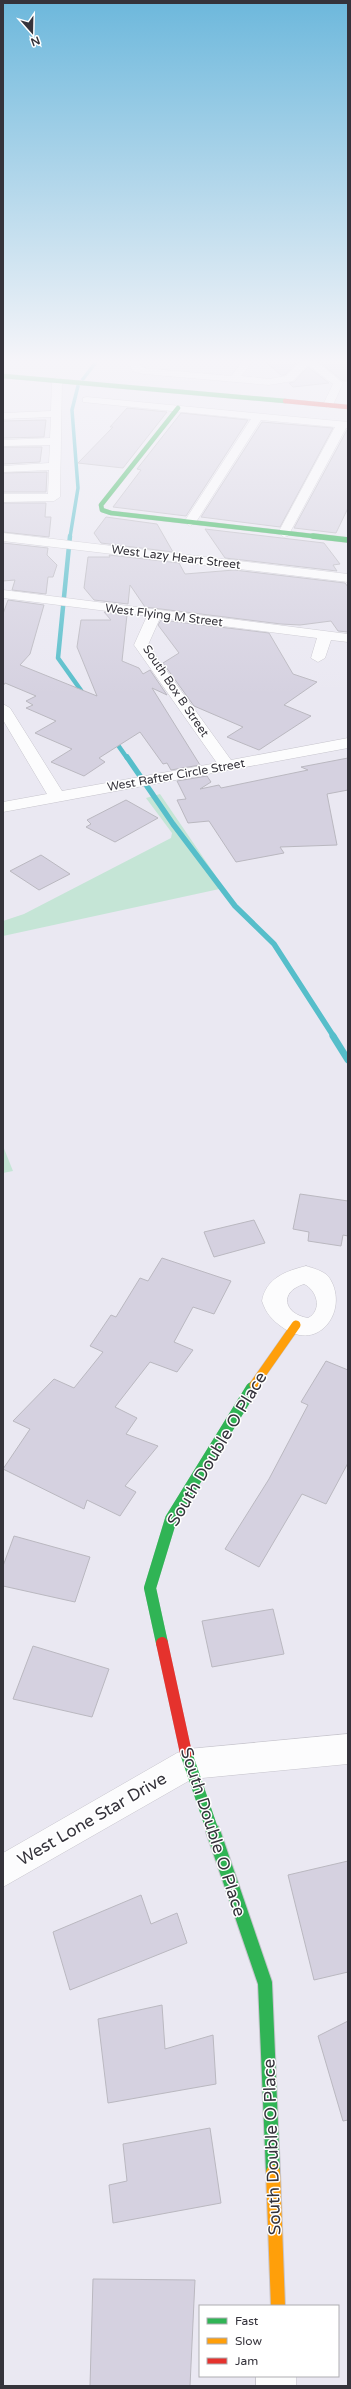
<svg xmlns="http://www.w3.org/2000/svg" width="351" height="2389" font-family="'Varela Round',sans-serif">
<rect width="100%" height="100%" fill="#eae8f2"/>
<!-- green -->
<path fill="#c5e5d6" d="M160 794 224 888 3 936V921L24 914 171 838 172 833 146 798Z
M3 1146 13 1171 3 1173Z"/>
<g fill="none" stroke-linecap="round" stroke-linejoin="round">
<!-- stream-far3 -->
<path stroke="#56beca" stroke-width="3.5" d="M83 379 97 361
M70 537 78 488 72 410 78 386"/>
<!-- stream-far2 -->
<path stroke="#56beca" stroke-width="4.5" d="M70 536 58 658 85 696
M113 738 127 758"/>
<!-- stream-far1 -->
<path stroke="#56beca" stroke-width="5.5" d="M127 757 173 824 235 906 274 944 334 1037"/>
<!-- stream -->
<path stroke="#56beca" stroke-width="7" d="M333 1036 348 1060"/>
</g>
<!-- building -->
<path fill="#d5d1e0" stroke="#bab8c0" d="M265 361H298L285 375H281Z
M318 361H348V381H343Z
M308 367 329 383 293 387 289 383 294 382Z
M127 408 167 412 123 468 78 463 113 427H110Z
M181 413 248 420 186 516 113 507 141 470 137 469Z
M46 420 44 437 3 438V421Z
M262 422 333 428 280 527 201 517Z
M347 430 348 508 336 533 294 528Z
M3 447H42L40 462 3 464Z
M47 472 46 492H3V473Z
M3 503H46L45 517H51L49 537 3 532Z
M106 517 157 524 173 552 101 543 94 533Z
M205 529 324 543 340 564 333 565 337 571 225 558Z
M3 543 48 548 47 555 57 565 53 577H48L46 594 12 590 15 580 3 581Z
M109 555 179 563 185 574 234 570 345 583 348 587V632L338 631 331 621 300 625 281 624 145 607 130 585 128 604 94 600 84 588 88 557H110Z
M8 600 44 605 30 654 20 665 97 696 77 647 81 620H111L104 612 127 615 122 661 139 668 143 674 150 670 167 695 152 688 200 765 171 770 167 763 163 764 140 732 99 758 105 762 84 776 51 762 72 749 35 733 56 721 26 708 33 705 26 701 36 696 5 683 3 686V614Z
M161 620 269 633 293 674 317 682 284 705 311 716 259 750 227 737 243 727 194 706 163 663 179 653 158 625Z
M348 758V790L327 794 337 845 280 847 284 853 236 862 209 821 188 823 177 800 186 799 177 781 207 776 211 782 200 789 219 785 221 788 308 770 301 767Z
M126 800 158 818 115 842 86 827 91 824 87 820Z
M41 855 70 874 39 890 10 871Z
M300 1194 348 1201V1236L343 1235 341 1246 308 1241 309 1232 293 1229Z
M254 1220 265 1243 214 1257 204 1232Z
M162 1258 231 1281 214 1314 193 1307 174 1342 193 1350 177 1372 150 1362 115 1407 137 1418 126 1434 158 1446 125 1486 136 1492 120 1516 87 1500 84 1509 3 1469 30 1429 13 1421 54 1379 74 1388 103 1352 90 1346 111 1315 116 1317 140 1278 148 1281Z
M326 1361 348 1370V1463L326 1504 302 1494 259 1567 225 1549 269 1479 308 1405 301 1402Z
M14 1536 90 1557 75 1602 3 1586V1566Z
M273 1609 284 1654 212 1667 202 1621Z
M33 1646 109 1669 92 1717 13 1699Z
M348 1861V1972L314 1980 288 1875Z
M141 1895 151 1924 177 1913 187 1943 70 1990 53 1932Z
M162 2005 165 2049 213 2035 216 2084 108 2103 98 2019Z
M348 2021V2120L343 2121 318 2036Z
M210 2128 221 2203 113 2223 109 2185 127 2181 123 2144Z
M93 2279 195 2280 190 2386H90Z"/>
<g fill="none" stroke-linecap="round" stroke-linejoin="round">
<!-- street casing -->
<g stroke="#c7c5cd" stroke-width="1">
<path id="street" d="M133 361H143L140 365 144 368 231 376 243 361H253L241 376 269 379 286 376 300 361H316L343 383 333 405 328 408 323 405 333 384 308 365 293 381 269 385 144 374 132 371 130 364Z
M57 377 62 380 60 497 54 501 3 502V494H48L49 470 3 472V466L49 463 50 445 3 446V440L50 438 51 417 3 419V413L51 411 52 380Z
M87 397 348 422V428H346L288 536 284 537 278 533 335 427 261 420 196 522 190 526 184 522 251 419 83 402V398Z
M3 533 348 574V582L3 541Z
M3 590 348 634V642L331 640 325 658 318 662 311 658 317 638 160 618 148 645 231 760 348 738V748L3 812V802L47 794 3 720V704L10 708 62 791 217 763 134 645 147 616 3 598Z
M306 1266C313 1268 323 1271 328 1276 351 1307 320 1355 282 1327 272 1320 266 1313 262 1301 266 1278 286 1271 306 1266ZM304 1284C317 1290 323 1310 308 1318 284 1314 278 1292 304 1284Z
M348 1734V1764L192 1779 3 1887V1853L177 1753 188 1749Z
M256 2376H296V2386H256Z"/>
</g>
<!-- fast-far4 casing -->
<g stroke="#c7c5cd" stroke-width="5">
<path id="fast-far4" d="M3 376 285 401
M178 408 101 505 102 510 111 513 321 537"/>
</g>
<!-- fast-far3 casing -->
<g stroke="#c7c5cd" stroke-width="6">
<path id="fast-far3" d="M313 536 348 540"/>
</g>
<!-- fast-far2 casing -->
<g stroke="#c7c5cd" stroke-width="10">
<path id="fast-far2" d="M252 1389 254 1385"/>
</g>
<!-- fast-far1 casing -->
<g stroke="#c7c5cd" stroke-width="12">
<path id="fast-far1" d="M162 1643 150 1588 171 1519 252 1388
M186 1753 213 1832"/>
</g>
<!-- fast casing -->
<g stroke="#c7c5cd" stroke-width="16">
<path id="fast" d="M213 1831 265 1983 273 2172"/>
</g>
<!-- slow-far1 casing -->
<g stroke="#c7c5cd" stroke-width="10">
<path id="slow-far1" d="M254 1385 296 1325"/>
</g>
<!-- slow casing -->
<g stroke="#c7c5cd" stroke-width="16">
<path id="slow" d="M273 2172 278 2306"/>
</g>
<!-- jam-far1 casing -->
<g stroke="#c7c5cd" stroke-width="5">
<path id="jam-far1" d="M285 401 348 407"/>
</g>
<!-- jam casing -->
<g stroke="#c7c5cd" stroke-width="12">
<path id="jam" d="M162 1643 186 1753"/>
</g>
<!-- street -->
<use href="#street" fill="#fcfcfd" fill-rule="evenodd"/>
<!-- fast-far4 -->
<use href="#fast-far4" stroke="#30b455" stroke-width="4.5"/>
<!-- fast-far3 -->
<use href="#fast-far3" stroke="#30b455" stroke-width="5.5"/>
<!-- fast-far2 -->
<use href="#fast-far2" stroke="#30b455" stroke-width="9"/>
<!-- fast-far1 -->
<use href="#fast-far1" stroke="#30b455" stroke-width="12"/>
<!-- fast -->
<use href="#fast" stroke="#30b455" stroke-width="14"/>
<!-- slow-far1 -->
<use href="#slow-far1" stroke="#ff9f0a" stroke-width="9"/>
<!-- slow -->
<use href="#slow" stroke="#ff9f0a" stroke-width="14"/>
<!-- jam-far1 -->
<use href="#jam-far1" stroke="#e5322d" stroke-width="4.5"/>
<!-- jam -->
<use href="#jam" stroke="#e5322d" stroke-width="12"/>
</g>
<!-- sky -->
<linearGradient id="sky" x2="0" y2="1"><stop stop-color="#6db8dc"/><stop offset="0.52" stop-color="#f6f5f9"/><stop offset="1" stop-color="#f6f5f9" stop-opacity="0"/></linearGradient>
<rect width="351" height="695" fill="url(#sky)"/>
<g text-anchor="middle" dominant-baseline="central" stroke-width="3" stroke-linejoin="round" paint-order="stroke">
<!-- far-street labels -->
<g font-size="12" fill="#35333b" stroke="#fff">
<text transform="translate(176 557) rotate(7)">West Lazy Heart Street</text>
<text transform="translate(164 615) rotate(7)">West Flying M Street</text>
<text transform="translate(176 691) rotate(56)">South Box B Street</text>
<text transform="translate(176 775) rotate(-10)">West Rafter Circle Street</text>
</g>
<!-- near-street labels -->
<g font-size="17" fill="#35333b" stroke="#fff">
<text transform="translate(217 1449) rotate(-59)">South Double O Place</text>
<text transform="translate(92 1819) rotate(-30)">West Lone Star Drive</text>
<text transform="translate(213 1832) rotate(72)">South Double O Place</text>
<text transform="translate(272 2147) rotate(-92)">South Double O Place</text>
</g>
</g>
<!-- border -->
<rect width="351" height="2389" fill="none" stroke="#35333b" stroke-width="8"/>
<!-- legend -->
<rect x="199" y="2305" width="140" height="72" fill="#ffffff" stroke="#aeadb1"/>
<rect x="207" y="2318" width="20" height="6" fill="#30b455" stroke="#aeadb1"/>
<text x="235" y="2325" font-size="12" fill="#35333b">Fast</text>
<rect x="207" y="2338" width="20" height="6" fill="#ff9f0a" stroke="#aeadb1"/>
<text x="235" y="2345" font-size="12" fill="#35333b">Slow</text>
<rect x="207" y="2358" width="20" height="6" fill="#e5322d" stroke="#aeadb1"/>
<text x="235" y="2365" font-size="12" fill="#35333b">Jam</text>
<!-- north arrow -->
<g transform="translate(32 32) rotate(160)" stroke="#ffffff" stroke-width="3" paint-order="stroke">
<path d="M0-3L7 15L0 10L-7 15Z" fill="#35333b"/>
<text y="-6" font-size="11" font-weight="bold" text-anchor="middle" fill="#35333b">N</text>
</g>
</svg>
